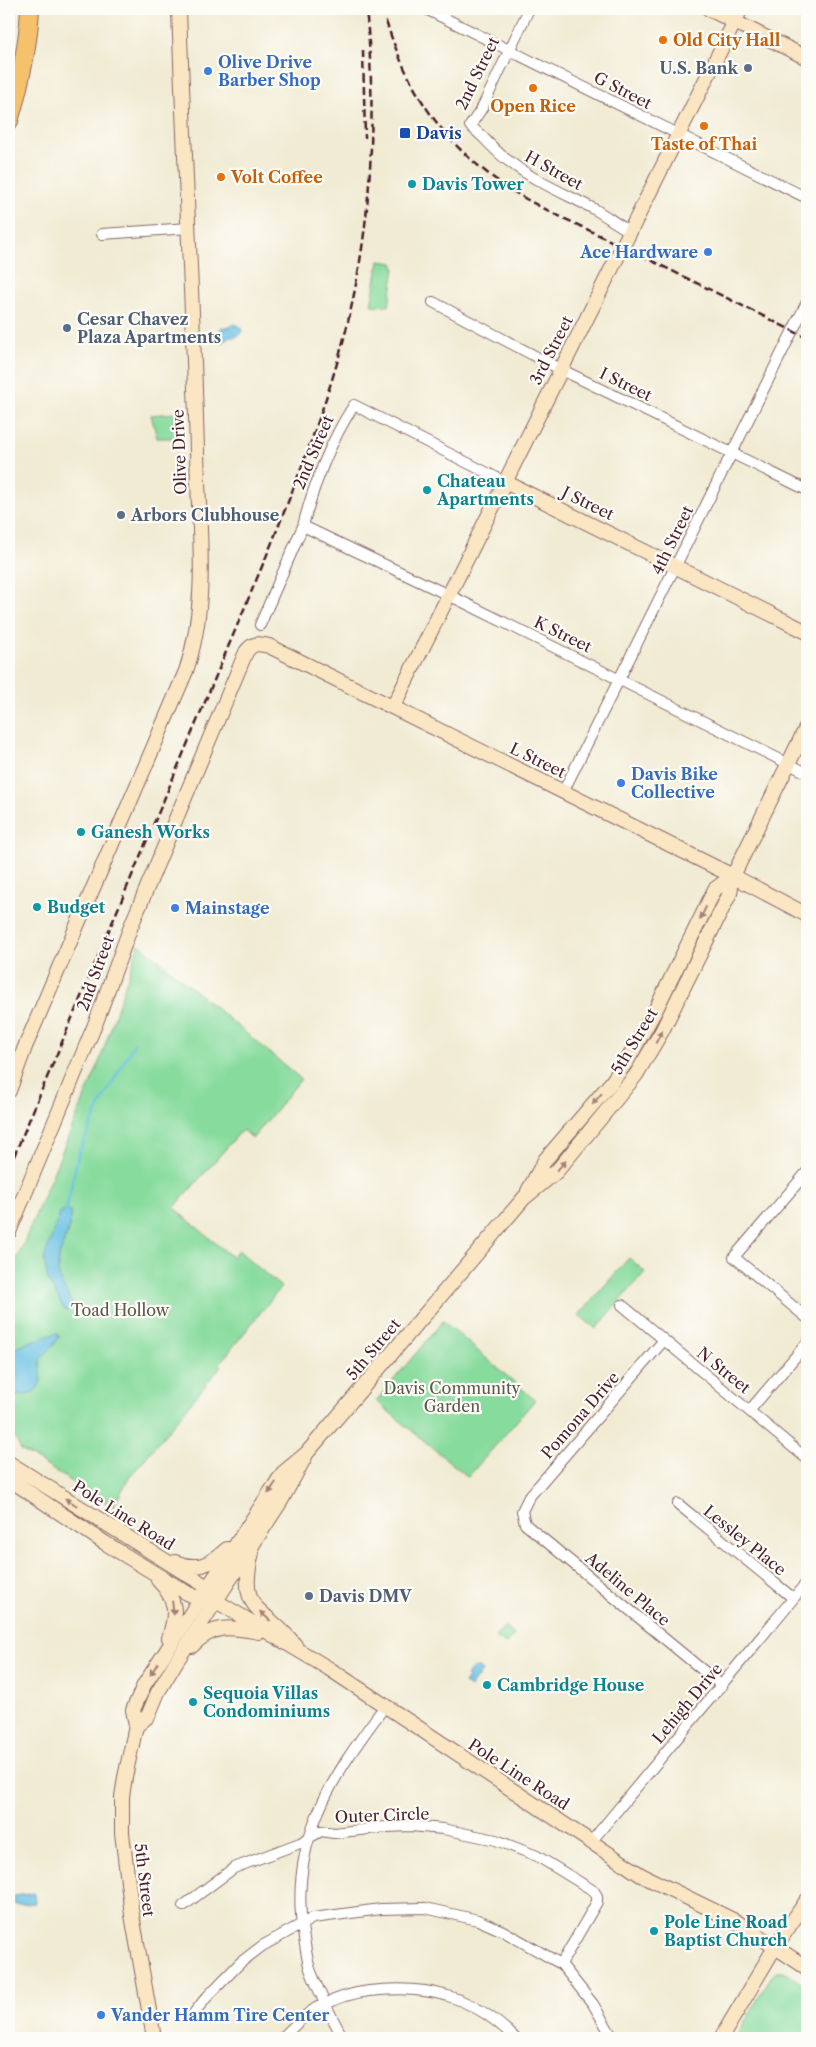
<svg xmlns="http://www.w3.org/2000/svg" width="816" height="2047" font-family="'Libre Caslon Text',serif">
<rect width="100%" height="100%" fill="#fdfcf7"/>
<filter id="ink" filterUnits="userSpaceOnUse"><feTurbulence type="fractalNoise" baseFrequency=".02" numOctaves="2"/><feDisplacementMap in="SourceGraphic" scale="10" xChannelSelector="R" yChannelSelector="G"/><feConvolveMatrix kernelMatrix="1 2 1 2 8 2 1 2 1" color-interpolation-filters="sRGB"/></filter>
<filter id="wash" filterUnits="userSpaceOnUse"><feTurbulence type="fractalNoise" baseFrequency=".0096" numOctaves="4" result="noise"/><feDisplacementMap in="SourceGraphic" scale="20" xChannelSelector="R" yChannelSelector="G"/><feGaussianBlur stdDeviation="1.12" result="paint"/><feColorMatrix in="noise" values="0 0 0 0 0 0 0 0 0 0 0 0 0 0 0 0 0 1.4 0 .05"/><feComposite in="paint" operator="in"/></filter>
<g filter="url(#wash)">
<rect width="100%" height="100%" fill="#f1ebd3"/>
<!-- green -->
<path fill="#87db9d" stroke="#687d64" d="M379 261 393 263 395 268 389 306 371 305Z
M175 413 177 438H157L151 415Z
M139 944 301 1079 253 1138 242 1130 174 1208 232 1257 238 1250 281 1287 220 1363 222 1365 129 1478 113 1507 21 1450 9 1426V1278L98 1066Z
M629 1258 645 1272 596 1329 579 1315Z
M443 1321 535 1400 468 1477 376 1401Z
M505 1627 514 1635 506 1644 495 1637Z
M776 1971H783L807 1987V2038H735L772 1975Z"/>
<!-- water -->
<path fill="#65c0e3" stroke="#587087" d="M234 324 241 327 242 331C239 337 236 337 230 337L221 343 216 341 215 336 222 327 228 328Z
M66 1210 71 1212C72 1232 57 1249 58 1269 58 1280 68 1294 72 1305V1308L67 1311 64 1309 48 1280 44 1259 60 1213Z
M57 1333 59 1337 53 1346 40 1360C40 1366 42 1374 41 1380 39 1395 21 1398 9 1394V1352L29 1342Z
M473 1667 475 1669 477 1667 482 1671 470 1688 464 1683 468 1678 466 1676Z
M34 1893 35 1903 15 1905 14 1896Z"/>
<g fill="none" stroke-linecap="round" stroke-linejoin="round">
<!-- stream -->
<path stroke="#65c0e3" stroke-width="2.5" d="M66 1210 79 1152 101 1103 135 1042"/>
</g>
</g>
<g filter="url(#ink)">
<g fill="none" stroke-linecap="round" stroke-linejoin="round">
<!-- street casing -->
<g stroke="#846666" stroke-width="12">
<path id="street" d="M426 9 807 198
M529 9 482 108 470 126C485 137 495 152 510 162 536 182 566 194 594 209 607 216 617 225 630 231
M102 234 189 228
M433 302 550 364 807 490
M303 526 463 602 807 773
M260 625 303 526C313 486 331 440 354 405L505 482
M563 792 807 302
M807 1172 734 1257 807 1318
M622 1305 807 1459
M664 1340 529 1497 522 1511 525 1524 722 1686
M750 1410 807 1343
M678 1504 793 1598
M590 1843 807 1582
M183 1906 234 1868 300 1843 321 1831 334 1833 386 1827 411 1826 443 1829 496 1840 537 1856 594 1891 597 1896V1902L561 1964
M191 2017 205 1999 240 1963 262 1946 313 1918 381 1909 425 1908 478 1920 503 1931 561 1964 593 2004 613 2038
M282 2038C292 2028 303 2016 316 2008 319 2006 323 2006 326 2004 341 1996 353 1993 369 1991 428 1984 473 1996 515 2038
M343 2038C331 2016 319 1993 310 1969 307 1960 306 1949 304 1939 287 1844 330 1779 385 1706"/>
</g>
<!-- secondary casing -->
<g stroke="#846666" stroke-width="16">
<path id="secondary" d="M709 9 807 58
M505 482 807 632
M393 707 741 9
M9 1091 25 1047 186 671C210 600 198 524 197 450 193 303 184 156 179 9
M528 1191 545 1160 611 1083 627 1061 657 1007 715 889 733 876
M9 1232 96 1022 131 926 246 652C252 643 258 643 269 646L733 876 807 915
M9 1463 198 1581 207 1587 211 1594
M9 1479 105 1543 187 1593 200 1599 216 1601 328 1668 641 1875 737 1922 807 1968
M252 1552C237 1614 263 1605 295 1645
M175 1562C198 1571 209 1565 227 1549
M158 1580C177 1599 177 1613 169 1638
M192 1646C214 1623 231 1627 259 1632
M136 1726 148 1716 158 1692 176 1662 281 1501 305 1457
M154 2038 132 1915 122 1833V1797L125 1777 136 1726 133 1710 144 1685 283 1473 306 1454 524 1198 557 1171 636 1075 662 1031 730 893 733 876 807 726
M721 2038 775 1947 807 1900"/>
</g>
<!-- highway casing -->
<g stroke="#846666" stroke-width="20">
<path id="highway" d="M9 121C20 84 28 47 30 9"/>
</g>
<!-- street -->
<use href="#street" stroke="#fff" stroke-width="10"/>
<!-- secondary -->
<use href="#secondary" stroke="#fbe6c4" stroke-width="14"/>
<!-- highway -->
<use href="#highway" stroke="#f5c16b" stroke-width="18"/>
<!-- rail -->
<path stroke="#4a1f2b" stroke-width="2.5" stroke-dasharray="8 4" stroke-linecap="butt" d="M382 9C409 96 446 152 526 199 557 216 590 230 621 246 683 276 745 307 807 338
M363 50 365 138
M9 1168 271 545C296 482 321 419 340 353 371 241 378 124 366 9"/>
</g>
<!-- one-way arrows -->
<defs><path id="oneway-solid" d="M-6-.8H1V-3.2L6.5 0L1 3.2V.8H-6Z" transform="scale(1.25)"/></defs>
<g fill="#a28278">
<use href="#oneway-solid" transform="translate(703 913) rotate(116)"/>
<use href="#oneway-solid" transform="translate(659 1037) rotate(-61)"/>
<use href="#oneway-solid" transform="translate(597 1099) rotate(130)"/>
<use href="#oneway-solid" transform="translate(561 1166) rotate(-47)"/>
<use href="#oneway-solid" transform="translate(272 1488) rotate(124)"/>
<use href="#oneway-solid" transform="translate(71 1502) rotate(-148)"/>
<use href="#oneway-solid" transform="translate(173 1608) rotate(83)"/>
<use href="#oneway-solid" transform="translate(265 1616) rotate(-139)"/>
<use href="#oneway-solid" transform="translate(154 1669) rotate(122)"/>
</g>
</g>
<!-- markers -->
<g fill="#e8710a" stroke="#fdfcf7" stroke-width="2">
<circle cx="663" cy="40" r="5"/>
<circle cx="533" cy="88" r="5"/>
<circle cx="704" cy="126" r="5"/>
<circle cx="221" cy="177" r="5"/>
</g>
<g fill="#5c6f8a" stroke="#fdfcf7" stroke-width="2">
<circle cx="748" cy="68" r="5"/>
<circle cx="67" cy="328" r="5"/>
<circle cx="121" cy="515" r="5"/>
<circle cx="309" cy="1596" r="5"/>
</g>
<g fill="#3f7fe0" stroke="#fdfcf7" stroke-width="2">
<circle cx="208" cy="71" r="5"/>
<circle cx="708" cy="252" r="5"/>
<circle cx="621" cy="783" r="5"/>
<circle cx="175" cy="908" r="5"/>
<circle cx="101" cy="2015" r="5"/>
</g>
<rect fill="#1a4fb4" stroke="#fdfcf7" stroke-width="2" x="399" y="127" width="12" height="12" rx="2.5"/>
<g fill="#0f9aa8" stroke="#fdfcf7" stroke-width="2">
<circle cx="412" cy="184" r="5"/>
<circle cx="427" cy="490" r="5"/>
<circle cx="81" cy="832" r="5"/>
<circle cx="37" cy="907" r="5"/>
<circle cx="487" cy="1685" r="5"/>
<circle cx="193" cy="1702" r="5"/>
<circle cx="654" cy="1931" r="5"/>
</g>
<g text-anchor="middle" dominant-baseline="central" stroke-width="4.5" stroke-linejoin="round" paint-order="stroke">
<!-- food labels -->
<g font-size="16" font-weight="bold" fill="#c56008" stroke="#fdfcf7" text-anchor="start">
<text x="673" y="40">Old City Hall</text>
<text x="533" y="106" text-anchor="middle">Open Rice</text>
<text x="704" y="144" text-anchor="middle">Taste of Thai</text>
<text x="231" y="177">Volt Coffee</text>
</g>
<!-- shop labels -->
<g font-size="16" font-weight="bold" fill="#366cbe" stroke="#fdfcf7" text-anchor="start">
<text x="218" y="62">Olive Drive<tspan x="218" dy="18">Barber Shop</tspan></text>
<text x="698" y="252" text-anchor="end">Ace Hardware</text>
<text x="631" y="774">Davis Bike<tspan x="631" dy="18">Collective</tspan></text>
<text x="185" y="908">Mainstage</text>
<text x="111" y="2015">Vander Hamm Tire Center</text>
</g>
<!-- service labels -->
<g font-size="16" font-weight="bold" fill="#4e5e75" stroke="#fdfcf7" text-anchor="start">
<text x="738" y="68" text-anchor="end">U.S. Bank</text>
<text x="77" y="319">Cesar Chavez<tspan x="77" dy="18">Plaza Apartments</tspan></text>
<text x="131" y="515">Arbors Clubhouse</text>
<text x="319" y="1596">Davis DMV</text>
</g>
<!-- street labels -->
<g font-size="16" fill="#4a1f2b" stroke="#fdfcf7">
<text transform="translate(477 73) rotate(-64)">2nd Street</text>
<text transform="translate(623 90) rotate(27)">G Street</text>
<text transform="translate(554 170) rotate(29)">H Street</text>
<text transform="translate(551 350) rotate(-63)">3rd Street</text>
<text transform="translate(626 384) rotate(26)">I Street</text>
<text transform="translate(179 452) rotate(-92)">Olive Drive</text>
<text transform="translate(313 452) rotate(-67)">2nd Street</text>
<text transform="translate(588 503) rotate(26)">J Street</text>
<text transform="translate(672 540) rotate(-64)">4th Street</text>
<text transform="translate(563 634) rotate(26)">K Street</text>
<text transform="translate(538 760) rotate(26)">L Street</text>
<text transform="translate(95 973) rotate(-70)">2nd Street</text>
<text transform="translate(634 1041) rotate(-59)">5th Street</text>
<text transform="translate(373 1349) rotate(-50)">5th Street</text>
<text transform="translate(724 1370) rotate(39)">N Street</text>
<text transform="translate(580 1415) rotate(-49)">Pomona Drive</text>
<text transform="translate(124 1515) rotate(32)">Pole Line Road</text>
<text transform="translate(745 1540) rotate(39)">Lessley Place</text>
<text transform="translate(628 1589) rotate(40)">Adeline Place</text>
<text transform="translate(687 1703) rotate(-50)">Lehigh Drive</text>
<text transform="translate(519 1774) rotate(33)">Pole Line Road</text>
<text transform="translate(382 1815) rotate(-2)">Outer Circle</text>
<text transform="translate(145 1880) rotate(83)">5th Street</text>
</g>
<!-- transit labels -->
<g font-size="16" font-weight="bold" fill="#164399" stroke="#fdfcf7" text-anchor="start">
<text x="416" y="133">Davis</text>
</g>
<!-- culture labels -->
<g font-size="16" font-weight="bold" fill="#0d838f" stroke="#fdfcf7" text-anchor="start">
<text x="422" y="184">Davis Tower</text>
<text x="437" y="481">Chateau<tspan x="437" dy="18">Apartments</tspan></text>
<text x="91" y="832">Ganesh Works</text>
<text x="47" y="907">Budget</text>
<text x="497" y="1685">Cambridge House</text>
<text x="203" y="1693">Sequoia Villas<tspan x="203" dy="18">Condominiums</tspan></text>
<text x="664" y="1922">Pole Line Road<tspan x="664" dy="18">Baptist Church</tspan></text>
</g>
<!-- park labels -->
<g font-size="16" fill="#5c574d" stroke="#fdfcf7">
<text x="120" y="1310">Toad Hollow</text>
<text x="452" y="1388">Davis Community<tspan x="452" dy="18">Garden</tspan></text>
</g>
</g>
<!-- margin -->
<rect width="816" height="2047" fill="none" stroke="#fdfcf7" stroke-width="30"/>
</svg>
